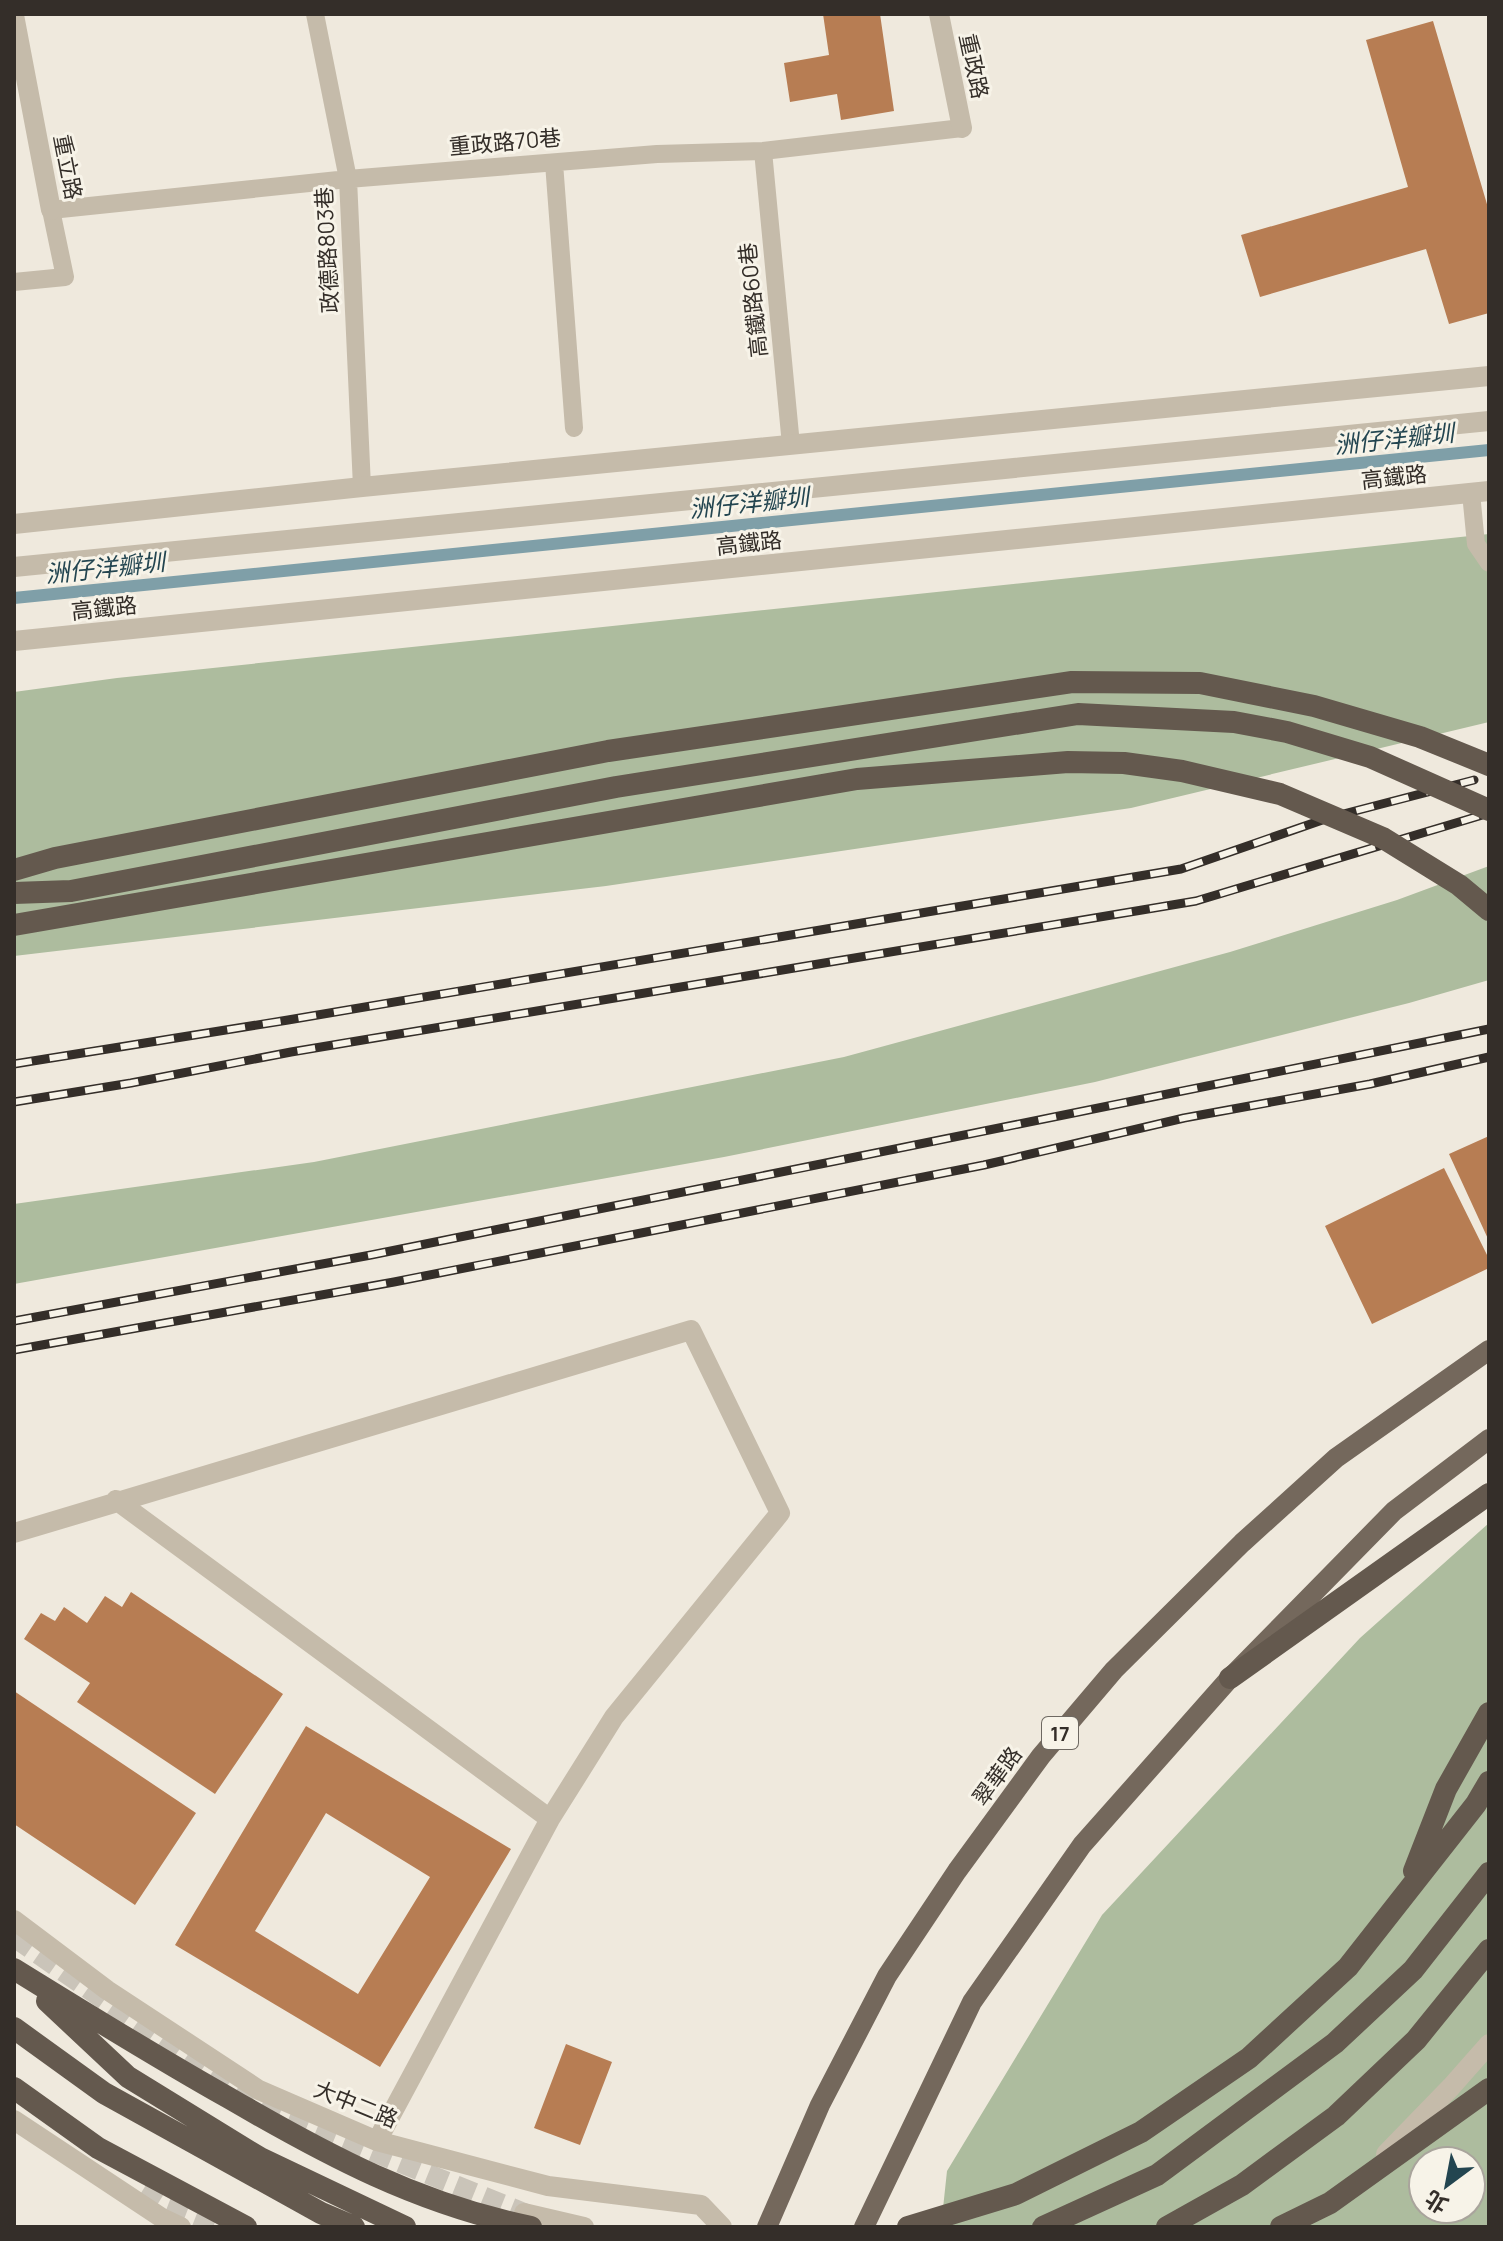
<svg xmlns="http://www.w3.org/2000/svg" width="1503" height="2241" font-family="Manrope,'Noto Sans TC',sans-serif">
<rect width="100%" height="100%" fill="#efe9dd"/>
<!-- green -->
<path fill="#adbc9e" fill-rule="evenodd" d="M1489 534V722L1131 808 606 886 14 956V692L117 678Z
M1489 866V980L1409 1003 1095 1082 724 1157 14 1284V1204L314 1162 844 1057 1230 952 1397 900Z
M1489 1523V2227H941L947 2171 1102 1915 1360 1638ZM1423 2161H1471V2209H1423Z"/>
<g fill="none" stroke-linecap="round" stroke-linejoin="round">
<!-- stream -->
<path stroke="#7f9fa8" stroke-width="12" d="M14 598 1489 450"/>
</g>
<!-- building -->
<path fill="#b77d53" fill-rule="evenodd" d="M823 14H880L894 111 841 120 837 94 790 102 784 63 829 55Z
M1433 21 1489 211V313L1449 324 1426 249 1260 297 1241 235 1408 187 1366 40Z
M1489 1136V1241L1449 1154Z
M1444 1168 1489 1259V1268L1372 1324 1325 1226Z
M131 1592 283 1694 215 1794 77 1702 90 1683 24 1639 41 1613 55 1621 64 1607 87 1623 105 1596 122 1607Z
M14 1691 196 1813 135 1905 14 1824Z
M306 1726 511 1849 380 2067 175 1945ZM326 1813 430 1877 358 1994 255 1931Z
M566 2044 612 2062 580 2145 534 2128Z"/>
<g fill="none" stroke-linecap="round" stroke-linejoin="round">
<!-- minor-tunnel -->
<path stroke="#cac4b9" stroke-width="20" stroke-dasharray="20 10" stroke-linecap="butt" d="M14 1937 248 2101 524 2213
M141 2193 162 2206 216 2227"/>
<!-- service -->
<path stroke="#c5bbaa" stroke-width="18" d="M315 14 348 179 362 487
M763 151 791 445
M554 163 574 428
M14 282 65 277 51 210 348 179 657 154 763 151 962 128
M1471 493 1476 544 1489 563"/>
<!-- minor -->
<path stroke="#c5bbaa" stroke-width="20" d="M939 14 962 128
M14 15 51 210
M14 524 362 487 1489 376
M116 1500 550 1819
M14 1533 691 1330 780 1513 614 1717 550 1819 377 2141
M14 1920 107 1990 259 2090 377 2141 548 2186 701 2205 722 2227
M14 2120 162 2218 181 2227
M1386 2154 1451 2087 1489 2044
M524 2213 584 2227"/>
<!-- tertiary -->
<path stroke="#c5bbaa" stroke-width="20" d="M14 567 1489 421
M14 641 1489 491"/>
<!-- primary -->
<path stroke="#74685c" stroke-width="20" d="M767 2227 820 2105 887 1976 957 1871 1041 1756 1114 1670 1242 1543 1336 1458 1489 1350
M864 2227 972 2002 1082 1845 1230 1678 1394 1511 1489 1439"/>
<!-- trunk -->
<path stroke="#64594e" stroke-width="22" d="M14 870 55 858 608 751 1072 682 1200 683 1314 706 1420 737 1489 765
M1230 1678 1489 1494
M1414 1871 1446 1789 1489 1713
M14 1969C85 2013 156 2057 229 2098 327 2155 418 2204 531 2227
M47 2001 128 2077 260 2158 405 2227
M14 2028 104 2093 321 2213 354 2227
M14 2088 98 2148 246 2227
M908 2227 1016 2194 1141 2132 1249 2058 1348 1967 1476 1804 1489 1782
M1043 2227 1157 2175 1335 2043 1413 1970 1489 1873
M1167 2227 1242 2185 1336 2116 1416 2040 1489 1950
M1281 2227 1330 2203 1489 2089"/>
<!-- rail casing -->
<g stroke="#342e29" stroke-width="9">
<path id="rail" d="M14 1064 288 1020 1181 869 1328 818 1474 780
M14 1102 131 1083 291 1052 1196 901 1489 813
M14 1321 371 1255 1489 1029
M14 1350 394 1282 984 1165 1184 1118 1370 1084 1489 1057"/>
</g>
<!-- rail -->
<use href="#rail" stroke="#f7f3e8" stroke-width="6" stroke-dasharray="18" stroke-linecap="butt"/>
<!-- trunk-bridge -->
<path stroke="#64594e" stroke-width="22" d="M14 893 71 891 616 787 1078 714 1234 722 1287 732 1370 757 1489 810
M14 925 857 779 1068 762 1124 763 1182 771 1280 794 1383 838 1459 885 1489 910"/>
</g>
<g text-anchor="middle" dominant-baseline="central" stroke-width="6" stroke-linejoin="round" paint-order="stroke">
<!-- shield labels -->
<rect fill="#f7f3e8" stroke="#6e6962" stroke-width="2" x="1042" y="1717" width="36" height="32" rx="6"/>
<g font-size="20" font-weight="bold" fill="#342e29">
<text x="1060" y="1733">17</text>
</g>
<!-- street labels -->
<g font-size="22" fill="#342e29" stroke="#f7f3e8">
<text transform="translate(974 66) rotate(78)">重政路</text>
<text transform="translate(505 142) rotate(-5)">重政路70巷</text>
<text transform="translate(68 167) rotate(79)">重立路</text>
<text transform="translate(327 250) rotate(-93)">政德路803巷</text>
<text transform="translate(753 300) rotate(-96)">高鐵路60巷</text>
<text transform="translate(1394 477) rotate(-6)">高鐵路</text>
<text transform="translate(749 543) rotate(-6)">高鐵路</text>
<text transform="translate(104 608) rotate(-6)">高鐵路</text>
<text transform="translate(997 1776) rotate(-54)">翠華路</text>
<text transform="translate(356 2104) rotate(22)">大中二路</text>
</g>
<!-- water labels -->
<g font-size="24" font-style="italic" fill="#234550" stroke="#f7f3e8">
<text transform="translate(1394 438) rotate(-6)">洲仔洋瓣圳</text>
<text transform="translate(749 502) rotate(-6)">洲仔洋瓣圳</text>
<text transform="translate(105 567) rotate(-6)">洲仔洋瓣圳</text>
</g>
</g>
<!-- border -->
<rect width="1503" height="2241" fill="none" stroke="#342e29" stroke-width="32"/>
<!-- north arrow -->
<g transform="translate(1447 2185) rotate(212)"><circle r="38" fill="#f7f3e8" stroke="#a9a49c" stroke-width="2"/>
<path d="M0-6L14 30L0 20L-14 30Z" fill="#234550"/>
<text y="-12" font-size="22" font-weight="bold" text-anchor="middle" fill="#342e29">北</text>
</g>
</svg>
